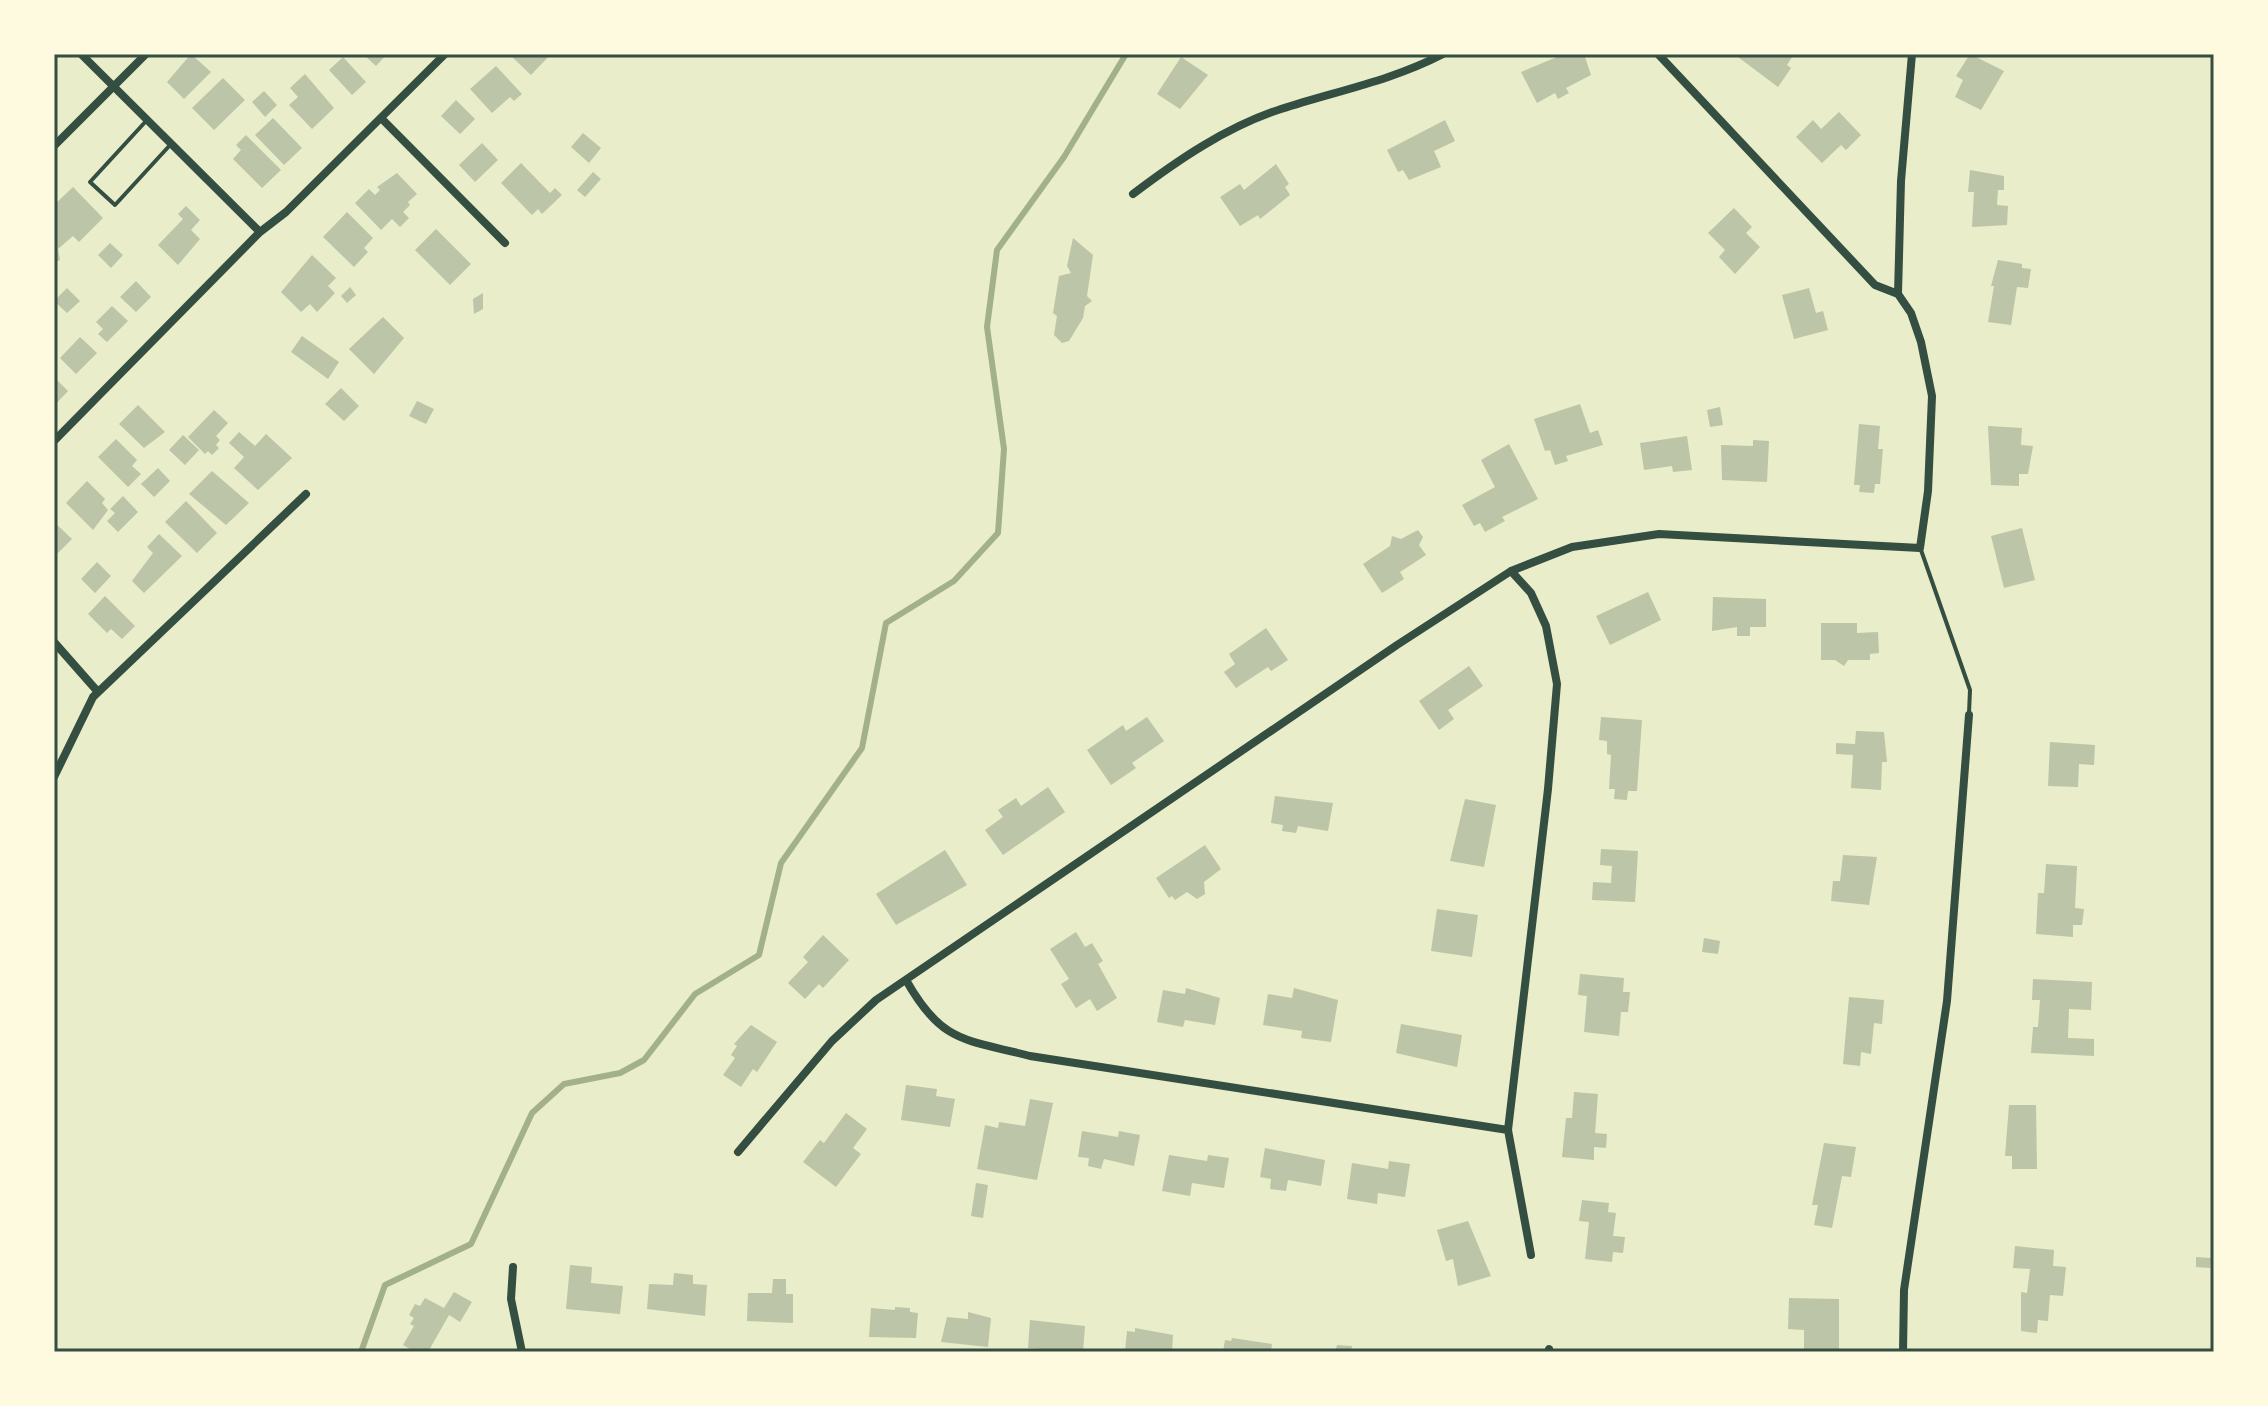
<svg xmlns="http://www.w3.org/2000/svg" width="2268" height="1406" font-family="Montserrat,sans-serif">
<rect width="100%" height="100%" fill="#e9edc9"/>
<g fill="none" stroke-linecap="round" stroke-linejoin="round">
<!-- stream -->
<path stroke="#a3b18a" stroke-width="6" d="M361 1352 385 1285 471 1244 532 1113 564 1084 620 1073 644 1060 695 994 759 955 781 863 862 748 886 623 954 581 998 533 1004 449 987 327 997 250 1064 157 1126 54"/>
</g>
<!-- building -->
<path fill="#bcc5a7" d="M191 54 211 72 184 99 167 82Z
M363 54H387L376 66Z
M509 54H551L531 75Z
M1564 54H1584L1591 75 1566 88 1569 93 1558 99 1555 93 1537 103 1521 72Z
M1734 54H1794L1787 65 1791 68 1778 87Z
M1970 54 2004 71 1981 110 1955 97 1963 80 1956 76Z
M343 57 366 82 352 95 329 70Z
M1181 57 1208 75 1180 109 1157 94Z
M496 66 522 94 514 101 510 97 492 113 470 89Z
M305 74 334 108 312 129 289 105 298 97 290 88Z
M223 78 245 100 214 130 192 108Z
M264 91 277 105 265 117 252 102Z
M456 100 475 119 460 134 441 116Z
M1839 112 1861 135 1846 150 1841 145 1822 163 1796 137 1813 120 1821 129Z
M273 118 302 148 284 165 255 135Z
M1445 120 1455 141 1434 151 1441 167 1409 180 1403 170 1398 172 1387 150Z
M583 133 601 148 589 163 571 147Z
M246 135 281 170 262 188 233 159 241 150 236 145Z
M482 143 498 160 475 182 459 165Z
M521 163 550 193 555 188 562 195 542 214 538 209 532 215 501 183Z
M1276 164 1289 184 1285 187 1290 195 1260 219 1258 215 1240 226 1220 197 1240 184 1244 190Z
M1970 170 2004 176V190H1998L1997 205 2008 206 2007 225 1972 227 1974 192H1968Z
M593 172 601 179 585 197 577 190Z
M397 173 417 194 408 202 410 205 403 212 409 218 400 227 392 219 381 230 355 203 369 189 375 195 380 190 377 187Z
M73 187 103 218 79 242 73 236 58 249 60 260 54 263V205Z
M186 206 200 220 191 230 200 239 178 265 158 245 183 219 178 214Z
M1734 208 1752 227 1746 233 1760 247 1735 274 1719 257 1725 250 1708 233Z
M347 212 373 238 364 248 368 252 354 267 323 237Z
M436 229 471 264 450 285 415 250Z
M1073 238 1093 255 1087 296 1092 301 1085 306 1083 318 1069 341 1062 343 1054 335 1057 316 1053 313 1059 276 1071 273 1067 266Z
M110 243 123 255 111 268 98 255Z
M312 255 336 278 328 286 335 293 317 312 310 304 301 312 281 292Z
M1998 260 2022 264V268L2031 269 2028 288 2017 287 2011 325 1988 322 1994 286H1991Z
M136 281 151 297 136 312 120 297Z
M350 287 356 295 347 303 341 296Z
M67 288 80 301 67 313 54 301Z
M1809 288 1816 313 1823 311 1828 330 1794 339 1782 295Z
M483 293V309L474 314 473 299Z
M112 306 128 321 107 342 98 334 103 329 96 322Z
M383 317 404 338 374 374 349 349Z
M302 336 339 362 328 379 291 352Z
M80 337 97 353 76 374 60 358Z
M54 377 68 391 54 406Z
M341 388 359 406 344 421 325 404Z
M417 401 434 409 426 424 409 416Z
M1580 404 1590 433 1598 430 1603 445 1566 456 1568 461 1555 465 1550 450 1545 451 1534 419Z
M138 405 165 432 144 448 119 424Z
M1720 407 1723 425 1710 427 1707 410Z
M214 410 228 423 216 436 220 440 216 445 219 448 212 455 208 451 205 454 188 437Z
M1859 424 1880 426 1878 449H1883L1880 484H1875L1874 493 1859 492 1860 485H1854Z
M1988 426 2022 428 2021 445 2033 446 2028 474H2019V486L1991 485Z
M239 432 255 446 266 434 292 458 258 490 234 468 244 457 229 443Z
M183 435 199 450 185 465 169 450Z
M1687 436 1692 470 1673 472 1672 466 1644 470 1640 443Z
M116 439 137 460 132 466 141 474 128 487 98 457Z
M1753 440 1769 441 1767 482 1722 480 1721 445 1753 446Z
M1509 444 1538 499 1502 517 1505 521 1485 532 1480 523 1474 526 1462 505 1495 487 1481 460Z
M158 468 170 481 154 497 141 484Z
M212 471 249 503 226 525 189 494Z
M87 481 105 499 102 503 108 510 93 530 66 503Z
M123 496 138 512 118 532 107 521 115 513 110 509Z
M186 501 217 533 197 553 165 522Z
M54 522 72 539 54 557Z
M2022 528 2035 580 2004 588 1991 536Z
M1418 530 1423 537 1419 545 1426 555 1400 572 1404 579 1382 593 1363 564 1390 546 1392 536 1401 539Z
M159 534 182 556 144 593 132 581 153 553 147 547Z
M97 562 111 576 95 593 81 579Z
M1648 592 1661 620 1610 645 1596 616Z
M105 596 135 626 122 639 111 629 107 633 88 614Z
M1713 597 1766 599V627H1750V636H1737V627L1712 631Z
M1821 623H1857V633L1878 632 1879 653 1870 654V660H1848L1844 666 1835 660H1821Z
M1266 628 1288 660 1271 671 1268 667 1236 688 1224 672 1235 664 1229 654Z
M1469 666 1483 686 1448 710 1454 719 1439 730 1419 701Z
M1147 717 1164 741 1132 763 1136 768 1111 785 1087 750 1123 725 1126 731Z
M1601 717 1642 720 1637 791H1628L1627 800 1614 799 1615 789H1609L1611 755 1607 754V741L1599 740Z
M1856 731 1884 732 1887 762H1882L1881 790 1851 788 1853 755 1836 754V743L1855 744Z
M2050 742 2095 745 2094 765 2079 764 2078 787 2048 786Z
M1048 787 1065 812 1003 855 985 830 1003 817 998 810 1016 798 1021 806Z
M1275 796 1333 803 1328 831 1298 826 1296 833 1282 831 1283 825 1271 823Z
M1465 799 1496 805 1484 867 1450 861Z
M1205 845 1221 869 1204 882 1205 894 1197 899 1187 892 1175 900 1172 896 1169 898 1156 878Z
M1601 849 1638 851 1635 902 1592 900 1593 882 1611 883 1612 866 1600 865Z
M945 850 967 885 896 925 876 894Z
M1843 855 1877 857 1869 905 1831 901 1833 881H1840Z
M2046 864 2077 866 2075 908 2084 909 2082 925H2073V937L2036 934 2038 893H2044Z
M1437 909 1478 915 1472 957 1431 951Z
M1076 932 1085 947 1092 943 1103 961 1098 964 1117 998 1097 1011 1090 999 1076 1008 1061 984 1069 979 1050 949Z
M823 935 849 960 823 988 819 984 805 999 788 983 808 962 803 957Z
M1704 938 1720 941 1718 954 1702 952Z
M1580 974 1624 978 1623 992H1630L1628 1012H1621L1619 1036 1584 1032 1587 996 1578 995Z
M2033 979 2092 982 2091 1010 2069 1009 2068 1038 2094 1039V1056L2031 1053 2033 1027H2038L2040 1000H2032Z
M1186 988 1220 998 1215 1025 1185 1020 1183 1027 1157 1022 1163 990 1185 994Z
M1294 988 1338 1000 1331 1042 1301 1038 1302 1031 1263 1025 1268 994 1292 998Z
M1849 997 1884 1000 1882 1024 1874 1023 1871 1054 1861 1052 1860 1066 1843 1064Z
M1401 1024 1462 1035 1457 1067 1396 1053Z
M751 1025 777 1042 757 1072 753 1069 741 1087 723 1075 735 1058 731 1055 737 1046 734 1044Z
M906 1085 937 1089 936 1096 955 1099 950 1127 901 1120Z
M1574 1092 1598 1094 1595 1133 1607 1134 1606 1148 1594 1147V1160L1562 1157 1566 1118H1572Z
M1030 1099 1053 1103 1037 1180 977 1169 985 1125 998 1128 999 1122 1025 1126Z
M2009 1105H2036L2037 1169H2012V1156H2005Z
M846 1113 867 1129 853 1148 861 1154 836 1187 803 1162 820 1140 824 1143Z
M1082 1131 1118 1137 1119 1131 1140 1135 1134 1166 1104 1159 1101 1169 1088 1166 1089 1158 1078 1157Z
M1824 1143 1856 1147 1851 1177 1842 1176 1832 1228 1814 1225 1818 1205H1812Z
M1265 1148 1325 1160 1321 1186 1288 1180 1286 1191 1270 1189 1271 1179 1260 1177Z
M1169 1155 1207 1161 1208 1155 1229 1158 1224 1188 1192 1183 1190 1196 1162 1191Z
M1389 1161 1410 1164 1405 1197 1378 1193 1377 1204 1347 1199 1352 1163 1388 1169Z
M976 1183 988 1185 983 1218 971 1216Z
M1582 1200 1609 1203 1608 1212 1616 1213 1613 1236 1625 1237 1623 1253 1613 1252 1612 1262 1585 1259 1589 1222 1579 1221Z
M1468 1221 1491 1276 1458 1286 1453 1259 1446 1261 1437 1230Z
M2015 1246 2054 1250 2053 1266 2066 1267 2063 1296 2050 1295 2048 1321 2038 1320 2037 1333 2021 1331V1292L2027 1293 2030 1269 2013 1268Z
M2196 1257 2211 1258 2210 1268 2196 1267Z
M570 1265 592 1267 591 1283 623 1286 620 1314 566 1309Z
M674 1273 693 1275V1284L707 1285 705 1316 647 1309 649 1284 673 1285Z
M773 1279H786V1294H793V1323L747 1321 748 1293H772Z
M454 1292 472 1302 460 1322 449 1315 428 1352H415L403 1345 414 1326 410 1324 414 1318 409 1315 415 1304 420 1306 425 1298 444 1308Z
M1789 1298 1839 1299V1352H1804V1330L1788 1329Z
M895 1307 910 1308V1312L918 1313 916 1338 869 1337 871 1308 895 1310Z
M968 1312 991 1318 988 1347 941 1342 947 1317 968 1319Z
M1030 1320 1085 1326 1083 1352 1028 1348Z
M1135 1328 1173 1335 1172 1352H1125L1127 1331 1135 1332Z
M1232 1338 1272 1344 1271 1352H1223L1225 1340 1231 1341Z
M1337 1345 1352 1346 1351 1352H1329V1349H1336Z"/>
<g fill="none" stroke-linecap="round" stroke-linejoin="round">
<!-- service -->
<path stroke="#344e41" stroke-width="4" d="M147 120 90 182 115 205 171 144
M1921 550 1970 690 1969 713"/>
<!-- minor -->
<path stroke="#344e41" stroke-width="8" d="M81 54 260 232
M1658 54 1875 285 1898 294
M381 118 505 243
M54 146 146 54
M1133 194C1178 160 1226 127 1281 109 1336 91 1391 81 1443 54
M54 441 260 232 286 212 445 54
M1511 571 1531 593 1546 626 1557 684 1548 789 1508 1130 1531 1255
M54 642 98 692
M54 777 93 697 306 494
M906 980C942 1044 965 1039 1030 1056L1508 1130
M738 1152 832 1041 876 1000 1397 645 1511 571 1572 547 1659 534 1920 548 1928 491 1932 396 1921 342 1911 313 1898 294 1901 181 1912 54
M513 1267 511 1299 522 1352
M1548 1352 1549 1349
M1903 1352 1904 1290 1947 1001 1969 715"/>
</g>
<!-- border -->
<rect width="2268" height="1406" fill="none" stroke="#fefae0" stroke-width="112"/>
<rect x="56" y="56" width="2156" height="1294" fill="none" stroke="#344e41" stroke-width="3"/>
</svg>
